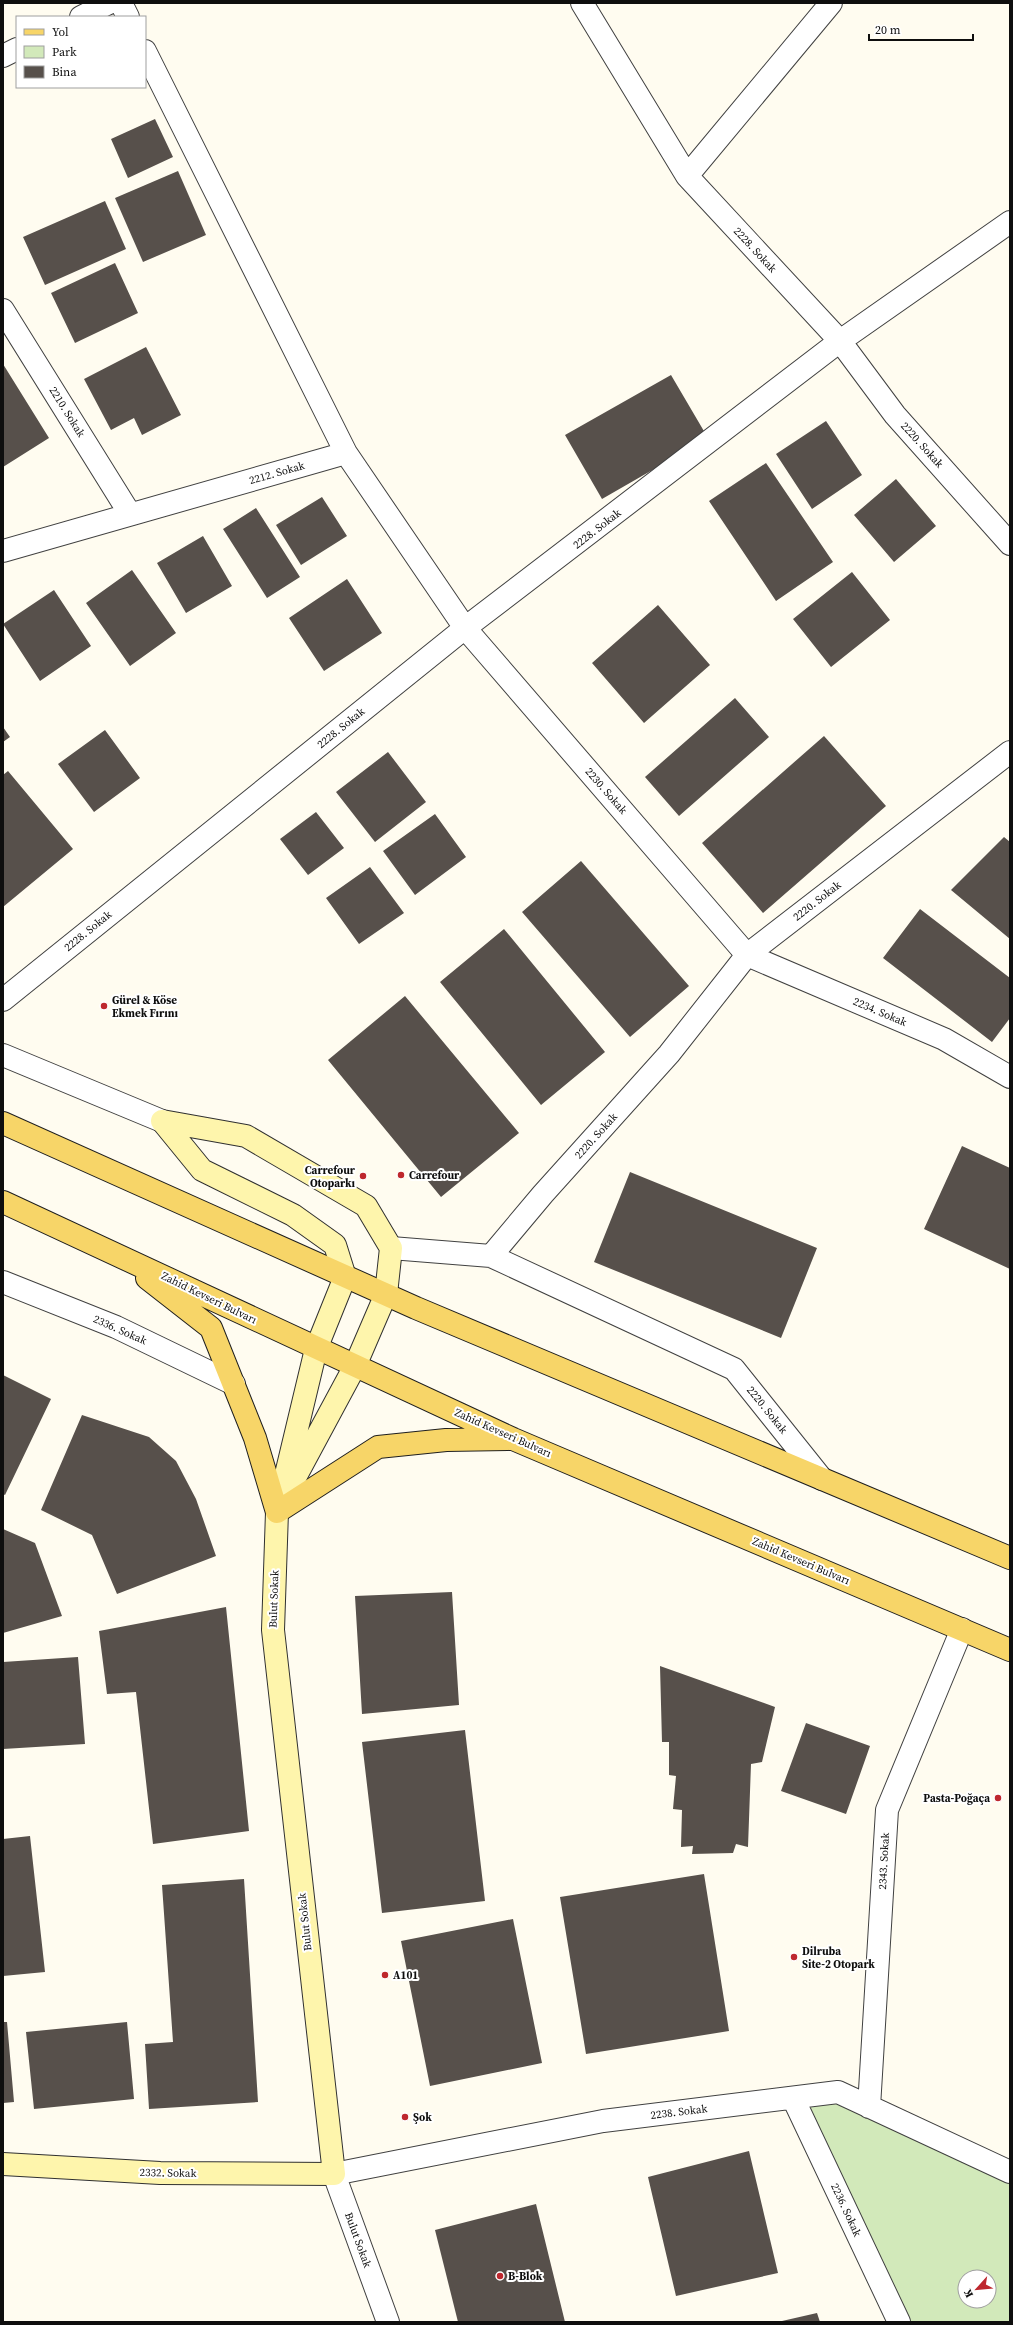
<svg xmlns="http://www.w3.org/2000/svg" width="1013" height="2325" font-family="'Source Serif 4',serif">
<rect width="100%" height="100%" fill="#fffcf0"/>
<!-- green -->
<path fill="#d2e9ba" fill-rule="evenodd" d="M838 2092 1010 2172V2322H899L793 2098ZM965 2277H989V2301H965Z"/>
<!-- building -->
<path fill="#57504b" d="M155 119 173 157 128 178 111 139Z
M178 171 206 235 143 262 115 198Z
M105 201 126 249 45 285 23 237Z
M115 263 138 313 75 343 51 293Z
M146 347 181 415 142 435 134 418 111 430 84 379Z
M3 364 49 438 3 467Z
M671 375 708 438 602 499 565 435Z
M826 421 862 475 812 509 776 454Z
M766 463 833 562 776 601 709 501Z
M896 479 936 526 894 562 854 515Z
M322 497 347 536 301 565 276 525Z
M256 508 300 577 267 598 223 529Z
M203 536 232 586 186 613 157 563Z
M132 570 176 633 130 666 86 603Z
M852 572 890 620 831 667 793 619Z
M347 579 382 633 324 671 289 618Z
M54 590 91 646 40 681 3 624Z
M658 605 710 665 644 723 592 663Z
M735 698 769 737 679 816 645 777Z
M3 727 10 737 3 742Z
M105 730 140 778 94 812 58 764Z
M824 736 886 806 763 913 702 843Z
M388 752 426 802 375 842 336 792Z
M8 771 73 849 3 907V775Z
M316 812 344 848 308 875 280 839Z
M435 814 466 857 415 895 383 851Z
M1004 837 1010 842V939L951 890Z
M581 861 689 986 630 1037 522 912Z
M370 867 404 913 359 944 326 898Z
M920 909 1010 978V1018L992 1042 883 958Z
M504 929 605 1052 541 1105 440 982Z
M405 996 519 1133 441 1197 328 1060Z
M962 1146 1010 1168V1269L924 1229Z
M630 1172 817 1248 781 1338 594 1262Z
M3 1375 51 1399 5 1495 3 1494Z
M82 1415 149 1437 176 1461 196 1499 216 1556 117 1594 92 1535 41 1510Z
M3 1529 35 1543 62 1616 3 1633Z
M452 1592 459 1705 362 1714 355 1596Z
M226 1607 249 1831 153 1844 136 1692 107 1694 99 1631Z
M78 1657 85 1744 3 1749V1662Z
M660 1666 775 1707 762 1762 751 1764 748 1847 736 1844 733 1853 692 1854 693 1846 681 1847 682 1810 673 1809 676 1776 669 1775V1742H662Z
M806 1723 870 1746 846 1814 781 1791Z
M465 1730 485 1901 382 1913 362 1742Z
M30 1836 45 1972 3 1976V1839Z
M704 1874 729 2031 586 2054 560 1897Z
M244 1879 258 2102 149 2109 145 2044 173 2042 162 1885Z
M513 1919 542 2063 430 2086 401 1941Z
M3 2022H7L14 2102 3 2103Z
M127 2022 134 2099 34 2109 26 2032Z
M749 2151 778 2273 676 2296 648 2177Z
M536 2204 565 2322H458L435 2230Z
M817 2313 820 2322H782V2321Z"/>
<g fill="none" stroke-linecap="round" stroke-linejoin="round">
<!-- minor casing -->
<g stroke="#414141" stroke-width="24">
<path id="minor" d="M121 3 128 17
M582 3 687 176
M81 17 109 3
M145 51 346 453
M3 56 17 49
M1010 222 840 341 895 415 1010 544
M3 310 130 514
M3 551 346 453 465 628 747 955 944 1039 1010 1077
M3 1000 465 628 840 341 687 176 831 3
M391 1248 491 1256
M3 1282 116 1327 234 1384
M822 1479 734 1369 491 1256 543 1194 669 1054 747 955 1010 752
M793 2098 899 2322
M869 2107 887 1810 962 1629
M334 2174 603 2121 838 2092 1010 2172"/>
</g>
<!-- tertiary casing -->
<g stroke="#414141" stroke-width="24">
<path id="tertiary" d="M3 1055 162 1121
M334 2174 388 2322"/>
</g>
<!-- secondary casing -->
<g stroke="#303030" stroke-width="24">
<path id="secondary" d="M162 1121 246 1136 366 1206 391 1248 386 1294 355 1366 291 1485
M3 2164 160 2173 334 2174 273 1630 277 1512 316 1349 345 1277 335 1245 293 1215 202 1170 162 1121"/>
</g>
<!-- primary casing -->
<g stroke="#1f1f1f" stroke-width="24">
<path id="primary" d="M3 1123 416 1308 1010 1558
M3 1202 513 1439 1010 1650
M147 1278 211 1328 255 1438 277 1512 378 1447 446 1440 508 1439"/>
</g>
<!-- minor -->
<use href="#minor" stroke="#fff" stroke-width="22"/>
<!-- tertiary -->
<use href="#tertiary" stroke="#fff" stroke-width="22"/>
<!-- secondary -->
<use href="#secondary" stroke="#fef5ac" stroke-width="22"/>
<!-- primary -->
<use href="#primary" stroke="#f7d568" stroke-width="22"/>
</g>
<!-- markers -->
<g fill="#be272e" stroke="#fff" stroke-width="1.5">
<circle cx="104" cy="1006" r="4"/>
<circle cx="401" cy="1175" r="4"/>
<circle cx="363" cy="1176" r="4"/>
<circle cx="998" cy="1798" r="4"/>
<circle cx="794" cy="1957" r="4"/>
<circle cx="385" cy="1975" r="4"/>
<circle cx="405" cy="2117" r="4"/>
<circle cx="500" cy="2276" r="4"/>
</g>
<g text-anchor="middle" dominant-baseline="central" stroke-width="4" stroke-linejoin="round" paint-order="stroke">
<!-- street labels -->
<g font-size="11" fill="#0e0e0e" stroke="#fff">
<text transform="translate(755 250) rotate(47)">2228. Sokak</text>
<text transform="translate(67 412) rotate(58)">2210. Sokak</text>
<text transform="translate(922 445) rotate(48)">2220. Sokak</text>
<text transform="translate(277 473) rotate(-16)">2212. Sokak</text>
<text transform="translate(597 529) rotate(-38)">2228. Sokak</text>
<text transform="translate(341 728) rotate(-39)">2228. Sokak</text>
<text transform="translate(606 791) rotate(49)">2230. Sokak</text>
<text transform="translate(817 901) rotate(-38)">2220. Sokak</text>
<text transform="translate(88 931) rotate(-39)">2228. Sokak</text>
<text transform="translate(880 1012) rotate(23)">2234. Sokak</text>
<text transform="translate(596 1136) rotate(-48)">2220. Sokak</text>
<text transform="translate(209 1298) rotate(26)">Zahid Kevseri Bulvarı</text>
<text transform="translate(120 1330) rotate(24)">2336. Sokak</text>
<text transform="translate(767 1410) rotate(51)">2220. Sokak</text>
<text transform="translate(503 1433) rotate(24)">Zahid Kevseri Bulvarı</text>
<text transform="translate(801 1561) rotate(23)">Zahid Kevseri Bulvarı</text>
<text transform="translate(274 1599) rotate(-88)">Bulut Sokak</text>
<text transform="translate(884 1861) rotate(-87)">2343. Sokak</text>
<text transform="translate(305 1922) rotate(-96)">Bulut Sokak</text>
<text transform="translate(679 2112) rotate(-7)">2238. Sokak</text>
<text transform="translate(168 2173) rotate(1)">2332. Sokak</text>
<text transform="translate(846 2210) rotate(65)">2236. Sokak</text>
<text transform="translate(358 2240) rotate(70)">Bulut Sokak</text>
</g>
<!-- poi labels -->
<g font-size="11" font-weight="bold" fill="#0e0e0e" stroke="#fff" text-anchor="start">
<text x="112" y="1000">Gürel &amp; Köse<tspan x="112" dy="13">Ekmek Fırını</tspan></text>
<text x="355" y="1170" text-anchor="end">Carrefour<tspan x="355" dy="13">Otoparkı</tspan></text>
<text x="409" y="1175">Carrefour</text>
<text x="990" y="1798" text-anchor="end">Pasta-Poğaça</text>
<text x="802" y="1951">Dilruba<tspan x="802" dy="13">Site-2 Otopark</tspan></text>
<text x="393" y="1975">A101</text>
<text x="413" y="2117">Şok</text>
<text x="508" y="2276">B-Blok</text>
</g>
</g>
<!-- border -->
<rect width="1013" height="2325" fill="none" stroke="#0e0e0e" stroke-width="8"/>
<!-- legend -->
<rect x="16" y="16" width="130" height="72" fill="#ffffff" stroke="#9f9f9f"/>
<rect x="24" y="29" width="20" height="6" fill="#f7d568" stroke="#9f9f9f"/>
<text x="52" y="36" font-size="12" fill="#0e0e0e">Yol</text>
<rect x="24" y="46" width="20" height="12" fill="#d2e9ba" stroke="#9f9f9f"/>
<text x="52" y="56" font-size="12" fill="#0e0e0e">Park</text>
<rect x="24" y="66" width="20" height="12" fill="#57504b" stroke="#9f9f9f"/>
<text x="52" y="76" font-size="12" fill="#0e0e0e">Bina</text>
<!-- north arrow -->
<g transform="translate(977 2289) rotate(243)"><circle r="19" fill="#ffffff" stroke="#9f9f9f"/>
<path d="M0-3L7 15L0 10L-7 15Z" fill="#be272e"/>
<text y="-6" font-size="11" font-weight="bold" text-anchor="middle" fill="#0e0e0e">K</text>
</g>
<!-- scale -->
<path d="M869 34v6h104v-6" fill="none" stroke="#0e0e0e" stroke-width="2"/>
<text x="875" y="34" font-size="12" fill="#0e0e0e" stroke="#ffffff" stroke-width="3" paint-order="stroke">20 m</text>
</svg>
